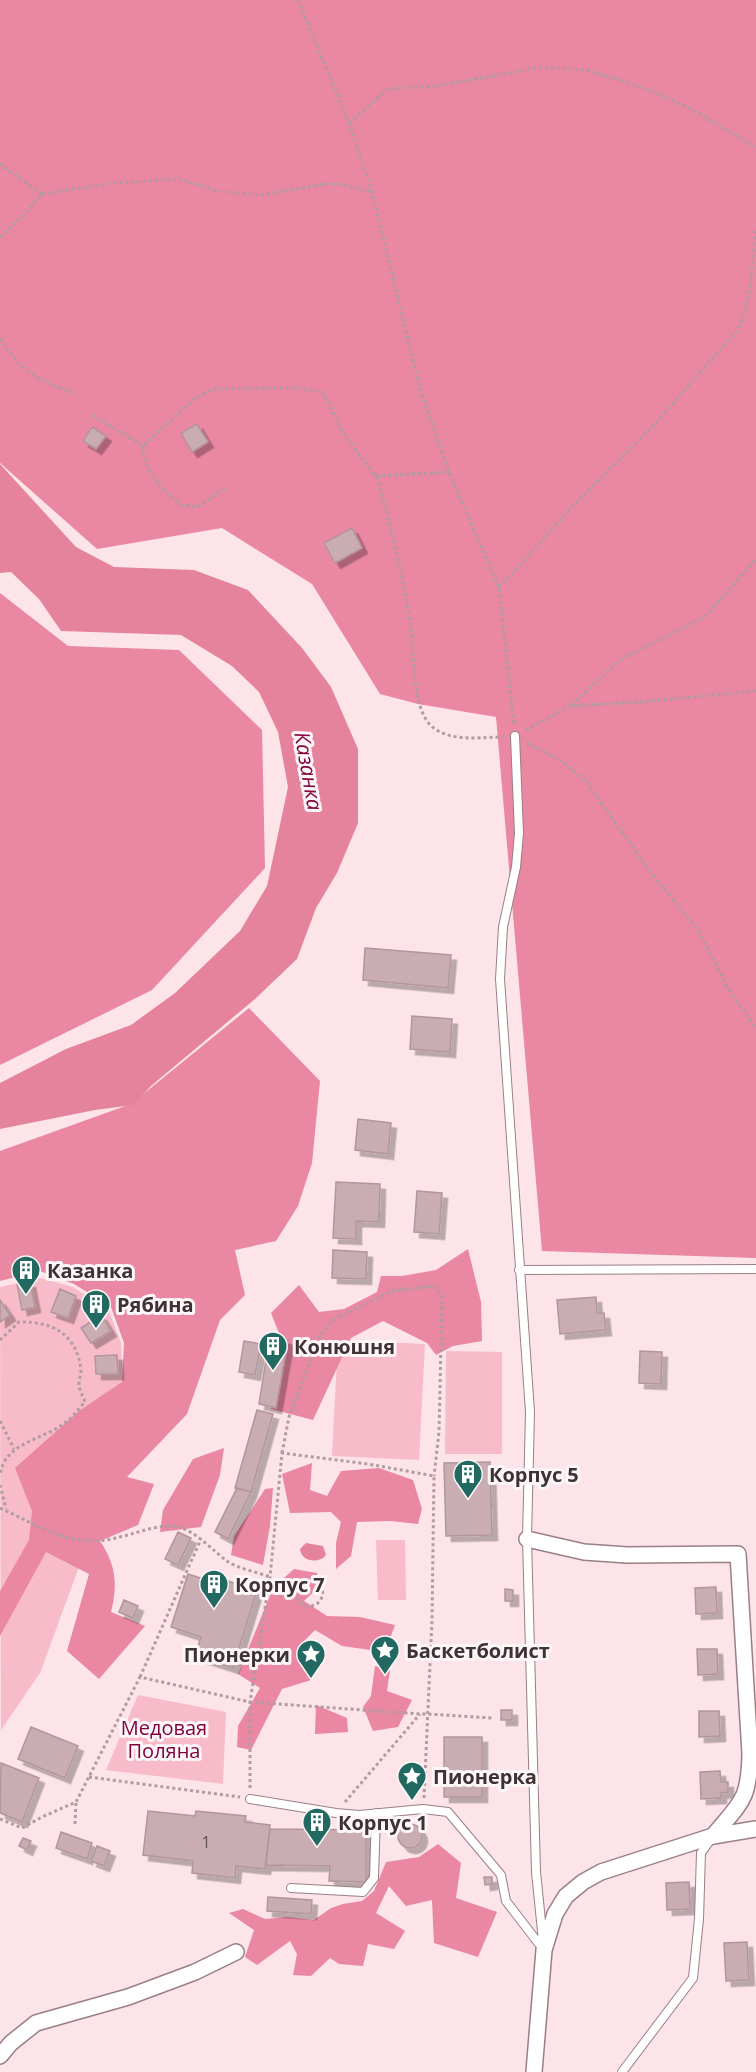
<svg xmlns="http://www.w3.org/2000/svg" width="756" height="2072" font-family="'Open Sans',sans-serif">
<defs>
<filter id="shadow"><feDropShadow dx="5.5" dy="5.5" stdDeviation="0" flood-color="#0004"/></filter>
</defs>
<rect width="100%" height="100%" fill="#fce4e9"/>
<!-- green -->
<path fill="#f8bbc9" d="M41 1278 73 1287 108 1309 121 1343 123 1390 93 1529 40 1673 1 1730 0 1287Z
M338 1340 425 1344 419 1460 332 1456Z
M446 1351 502 1352V1454H445Z
M376 1540H405L406 1600H378Z
M138 1695 226 1712 223 1784 106 1770Z"/>
<!-- forest -->
<path fill="#ea87a2" d="M0 0H756V1258L542 1251 496 717 418 704 380 694 312 584 222 528 97 549 0 463Z
M0 593 68 646 179 650 262 730 265 868 152 990 0 1065Z
M249 1008 320 1081 312 1163 298 1206 276 1241 235 1250 245 1295 220 1320 187 1414 127 1477 154 1484 138 1525 100 1541C116 1565 118 1584 111 1612L145 1626 99 1679 67 1651 89 1574 46 1552 0 1636V1591L29 1540 32 1511 15 1468 79 1411 122 1382 124 1343 111 1307 74 1284 40 1271 0 1281V1151L131 1104Z
M468 1249 481 1302 482 1341 453 1346 436 1355 427 1343 383 1321 351 1338 313 1420 271 1409 283 1343 271 1313 299 1285 319 1312 344 1309 377 1292 381 1276H402L436 1270Z
M224 1448 220 1475 201 1527 160 1532 163 1510 193 1459Z
M312 1463 310 1490 327 1496 341 1471 379 1468 413 1480 422 1509 418 1524 390 1521 357 1522 351 1556 336 1569V1543L341 1522 331 1512 290 1513 282 1474Z
M273 1488 270 1526 263 1565 231 1555 234 1536 265 1489Z
M294 1569 317 1573 321 1585 304 1601 327 1616 360 1617 395 1625 385 1652 342 1646 315 1630 302 1643 316 1649 311 1680 282 1689 251 1750 237 1747 238 1726 260 1688 238 1674 273 1588Z
M375 1666 390 1670 387 1691 412 1700 398 1727 373 1731 363 1707 371 1696Z
M316 1705 347 1718 348 1732 315 1734Z
M438 1844 461 1863 456 1898 497 1912 478 1957 434 1943 432 1900 406 1906 389 1886 376 1913 405 1931 394 1949 368 1944 363 1966 339 1964 330 1958 311 1976 293 1975 297 1954 290 1941 257 1965 245 1957 254 1930 229 1913 243 1909 265 1919 287 1917 314 1920 331 1908 343 1904 362 1901 374 1891 386 1862 419 1857Z"/>
<!-- water -->
<path fill="#e5839d" d="M0 464 76 547 114 567 194 570 248 590 302 648 331 687 358 749V823L337 873 316 908 297 959 255 999 151 1086 133 1105 95 1110 0 1129V1083L66 1049 131 1025 175 993 240 931 267 886 288 787 278 732 259 692 232 666 181 635 61 631 39 599 11 572 0 573Z
M306 1543 323 1546 326 1555C319 1564 301 1562 300 1549Z"/>
<!-- building -->
<path fill="#caadb3" stroke="#b2969c" stroke-width="1.5" filter="url(#shadow)" d="M197 424 208 442 192 452 181 433Z
M92 427 106 436 96 449 83 441Z
M352 528 362 548 335 563 324 543Z
M365 948 451 955 448 988 363 980Z
M412 1016 452 1019 450 1052 410 1049Z
M358 1119 391 1123 388 1154 355 1150Z
M336 1182 380 1184 379 1222 356 1221V1239L333 1238Z
M417 1191 442 1193 439 1234 414 1232Z
M333 1250 367 1252 366 1279 332 1278Z
M30 1282 35 1307 22 1310 17 1284Z
M60 1289 76 1296 68 1318 51 1312Z
M596 1297 597 1313H604L606 1330 560 1334 557 1300Z
M0 1300 10 1315 0 1322Z
M101 1315 111 1331 91 1343 81 1328Z
M270 1335 288 1340 276 1408 259 1404Z
M244 1341 261 1344 255 1375 239 1372Z
M640 1351 662 1352 661 1384 639 1383Z
M117 1355 118 1374H96L95 1356Z
M257 1410 273 1414 251 1492 235 1488Z
M490 1462 492 1535 446 1536 444 1463Z
M237 1488 251 1492 228 1539 215 1532Z
M178 1532 191 1538 178 1565 165 1559Z
M188 1574 219 1584 221 1579 257 1590 233 1668 195 1656 201 1637 171 1627Z
M716 1587 717 1613 696 1614 695 1588Z
M505 1589 513 1590V1601H505Z
M124 1600 138 1606 133 1618 119 1612Z
M697 1649H717L718 1674 698 1675Z
M501 1710H512V1720H501Z
M699 1711H719L720 1736 699 1737Z
M31 1727 78 1746 65 1778 18 1759Z
M444 1737H482V1797H444Z
M1 1763 39 1778 22 1822 0 1813Z
M720 1771 721 1782H728V1792L721 1793V1798L701 1799 700 1772Z
M148 1811 195 1816 196 1811 246 1816 245 1822 270 1825 265 1869 236 1866 235 1878 192 1873 193 1861 143 1855Z
M398 1836a12 12 0 1 1 24 0a12 12 0 1 1-24 0Z
M270 1829 366 1830V1882L329 1881 330 1866 266 1865Z
M61 1832 92 1843 87 1859 56 1848Z
M23 1838 31 1841 27 1850 19 1846Z
M97 1846 110 1851 104 1866 91 1861Z
M484 1877H492V1884L485 1885Z
M689 1882 690 1909 667 1910 666 1883Z
M268 1897 312 1900 311 1914 267 1911Z
M747 1942 749 1980 726 1981 724 1943Z"/>
<g fill="none" stroke-linecap="round" stroke-linejoin="round">
<!-- service casing -->
<g stroke="#9a7f85" stroke-width="10">
<path id="service" d="M515 736 519 833 516 867 503 927 500 979 530 1412 527 1539 536 1872 543 1941
M519 1270 756 1269
M250 1799 336 1813 359 1815 423 1809 448 1812 501 1875 506 1901 543 1949
M291 1888 363 1892 374 1878 376 1813
M622 2072 693 1978 699 1919 701 1853 711 1839"/>
</g>
<!-- minor casing -->
<g stroke="#9a7f85" stroke-width="18">
<path id="minor" d="M527 1539 584 1552 627 1555 738 1554 750 1754C749 1801 741 1802 713 1836
M0 2056 11 2043 36 2023 128 1997 195 1972 236 1952
M534 2072 544 1950 555 1914 566 1896 583 1882 601 1872 713 1836 756 1829"/>
</g>
<!-- path -->
<path stroke="#b09ca1" stroke-width="3" stroke-dasharray="3 3" stroke-linecap="butt" d="M298 0 349 123 372 192 421 393 449 472 499 588 514 726
M350 123 387 89 437 86 541 67 587 70 639 86 685 106 756 147
M0 164 42 194
M0 237 24 215 42 194 114 183 180 179 217 191 262 195 324 184H338L372 192
M0 338C21 373 39 380 76 394
M93 415 143 446 194 399 213 389 292 388 322 392 330 406 344 435 376 476 379 484C390 527 402 570 409 615 414 642 412 670 418 697 420 709 425 722 435 729 455 742 480 737 503 737
M143 446V454L148 468 158 484 181 505 197 507 227 487
M376 476 449 472
M499 588 574 505 654 425 739 328 749 294 756 229
M571 705 620 660 706 616 756 559
M526 730 570 706 639 702 756 691
M527 743 561 761 585 780 651 873 698 930 729 990 756 1028
M0 1340 19 1322C52 1321 77 1334 81 1370 81 1375 79 1379 79 1384 79 1390 83 1396 85 1402 79 1408 73 1417 66 1422 45 1440 3 1442 0 1476
M0 1421 14 1449
M282 1453 289 1417 319 1338 331 1321 392 1291 434 1286 442 1296 439 1432 434 1476
M0 1485 6 1509
M0 1508C40 1526 71 1549 116 1538 135 1534 154 1525 174 1526 193 1528 213 1551 227 1561 239 1569 257 1572 270 1577
M268 1590 282 1595 295 1596C308 1620 336 1596 315 1580 302 1576 294 1583 295 1596
M140 1677 201 1539
M89 1777 240 1797
M424 1798 432 1620 434 1476 368 1464 282 1453 270 1577 250 1702 420 1714H428L492 1718
M345 1802 420 1714
M0 1819 22 1828 42 1817 76 1802 140 1677 250 1702V1788
M75 1824 76 1802"/>
<!-- service -->
<use href="#service" stroke="#fff" stroke-width="8"/>
<!-- minor -->
<use href="#minor" stroke="#fff" stroke-width="15"/>
</g>
<!-- icons -->
<defs>
<g id="building-pin" transform="scale(1.5)"><path d="M0 17L-7.5 6A9.5 9.5 0 1 1 7.5 6Z" fill="#226a61" stroke="#fdf6f8"/><path d="M-4-6H4V6H1V3H-1V6H-4ZM-2.5-4.3h1.7v1.8h-1.7ZM.8-4.3h1.7v1.8H.8ZM-2.5-1h1.7V.8h-1.7ZM.8-1h1.7V.8H.8Z" fill="#fff"/></g>
<g id="sight-pin" transform="scale(1.5)"><path d="M0 17L-7.5 6A9.5 9.5 0 1 1 7.5 6Z" fill="#226a61" stroke="#fdf6f8"/><path d="M0-6L1.8-2.2L6-1.7L2.9 1.2L3.7 5.4L0 3.3L-3.7 5.4L-2.9 1.2L-6-1.7L-1.8-2.2Z" fill="#fff"/></g>
</defs>
<g fill-rule="evenodd">
<use href="#building-pin" x="26" y="1270"/>
<use href="#building-pin" x="96" y="1304"/>
<use href="#building-pin" x="273" y="1346"/>
<use href="#building-pin" x="468" y="1474"/>
<use href="#building-pin" x="214" y="1584"/>
<use href="#sight-pin" x="385" y="1650"/>
<use href="#sight-pin" x="311" y="1654"/>
<use href="#sight-pin" x="412" y="1776"/>
<use href="#building-pin" x="317" y="1822"/>
</g>
<g text-anchor="middle" dominant-baseline="central" stroke-width="6" stroke-linejoin="round" paint-order="stroke">
<!-- number labels -->
<g font-size="16" fill="#615154">
<text x="206" y="1842">1</text>
</g>
<!-- poi labels -->
<g font-size="20" font-weight="bold" fill="#3e3235" stroke="#fdf6f8" text-anchor="start">
<text x="47" y="1270">Казанка</text>
<text x="117" y="1304">Рябина</text>
<text x="294" y="1346">Конюшня</text>
<text x="489" y="1474">Корпус 5</text>
<text x="235" y="1584">Корпус 7</text>
<text x="406" y="1650">Баскетболист</text>
<text x="290" y="1654" text-anchor="end">Пионерки</text>
<text x="433" y="1776">Пионерка</text>
<text x="338" y="1822">Корпус 1</text>
</g>
<!-- park labels -->
<g font-size="20" fill="#7f013b" stroke="#fdf6f8">
<text x="164" y="1727">Медовая<tspan x="164" dy="23">Поляна</tspan></text>
</g>
<!-- water labels -->
<g font-size="21" font-style="italic" fill="#82063d" stroke="#fdf6f8">
<text transform="translate(309 771) rotate(80)">Казанка</text>
</g>
</g>
</svg>
